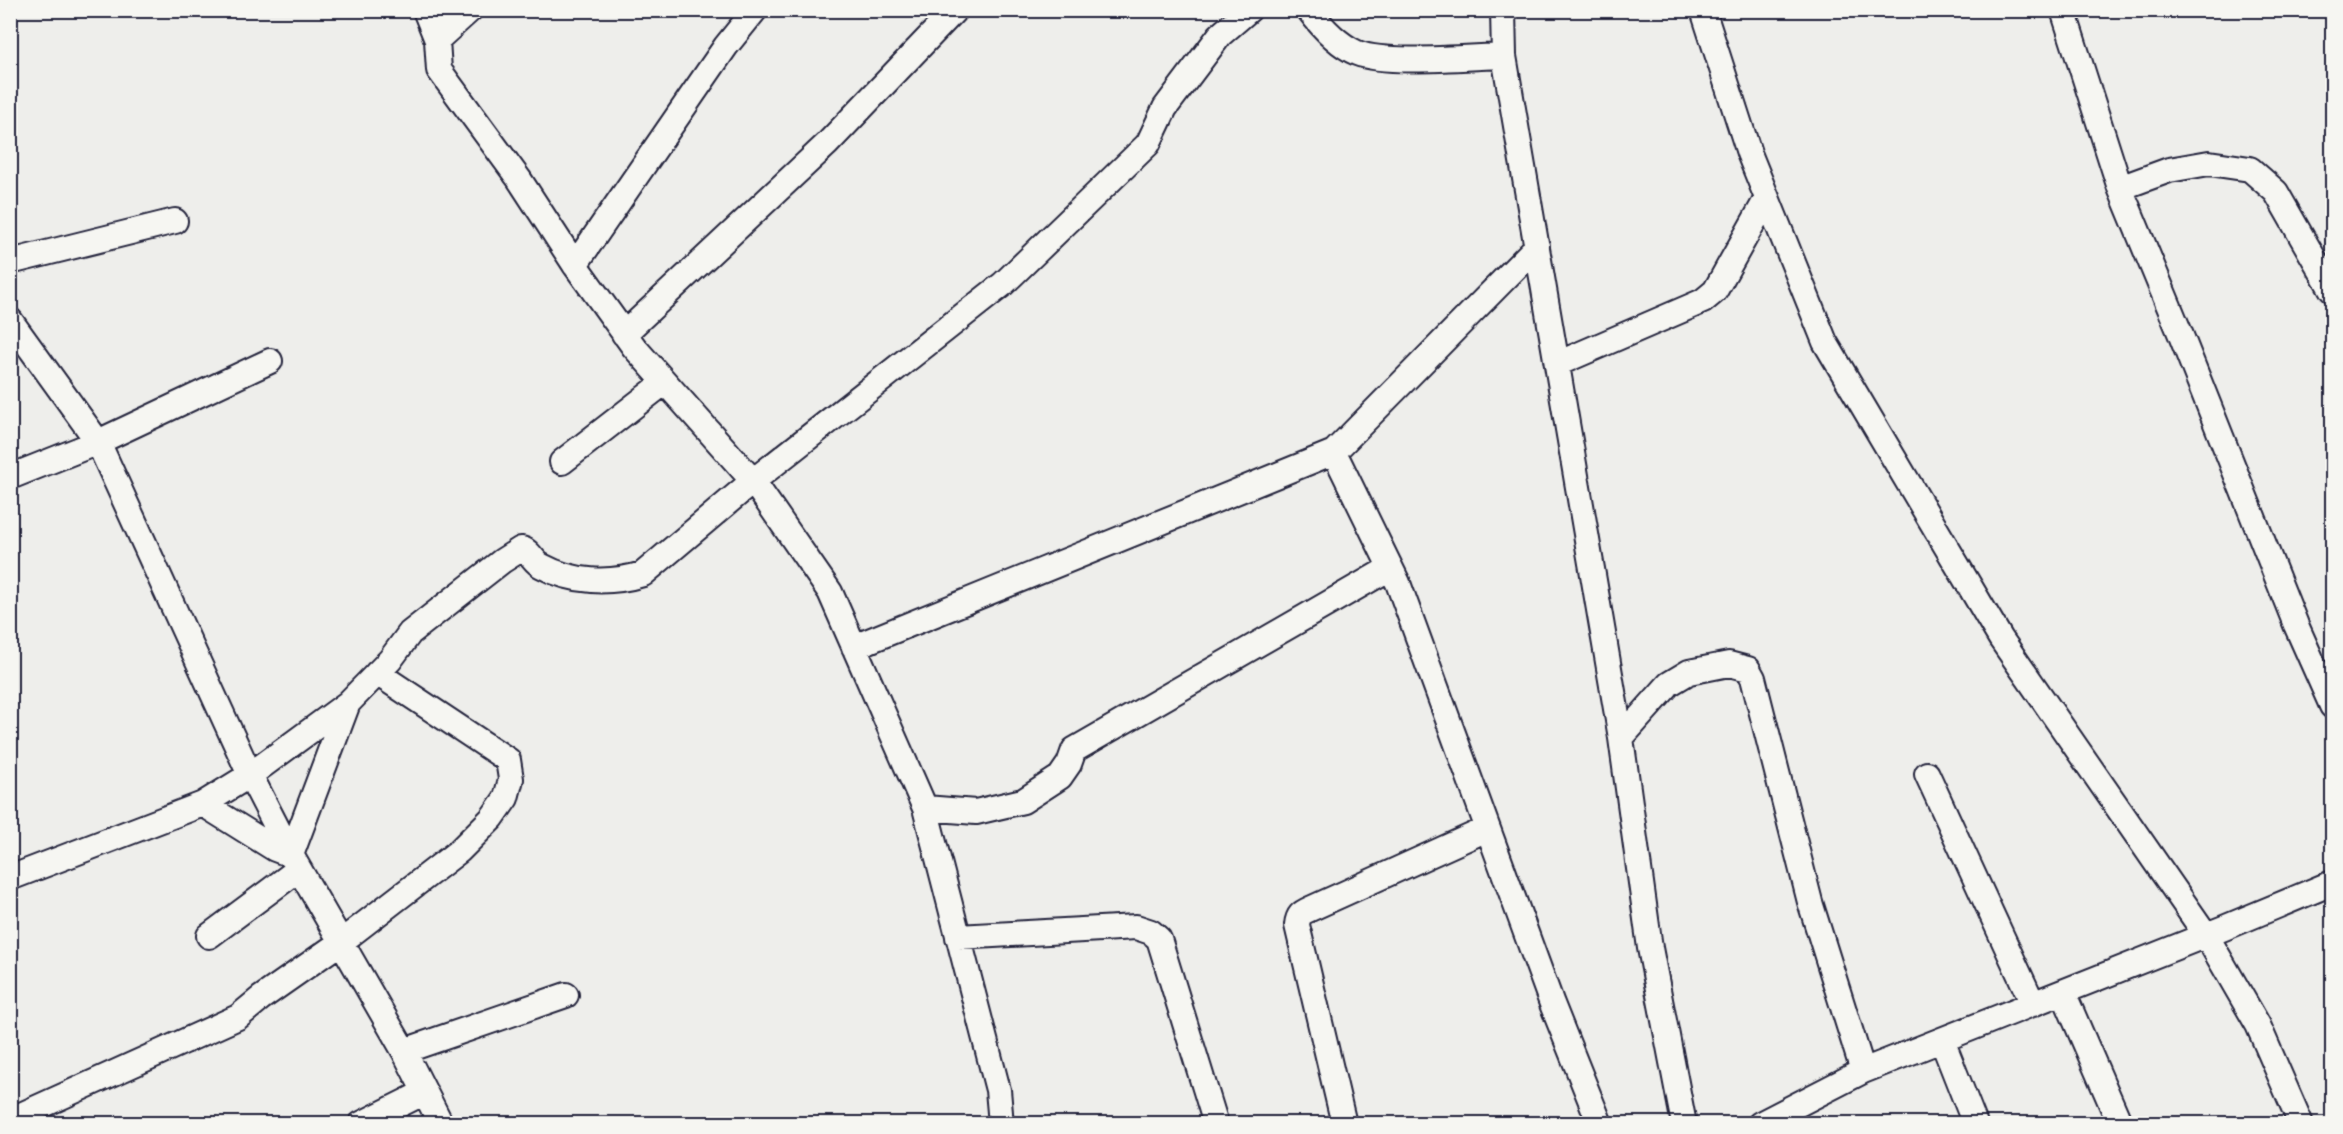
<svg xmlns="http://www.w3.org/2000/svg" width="2343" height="1134" font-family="Mali,sans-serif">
<rect width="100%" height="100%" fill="#eeeeeb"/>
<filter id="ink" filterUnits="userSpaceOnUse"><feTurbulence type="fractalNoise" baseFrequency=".0167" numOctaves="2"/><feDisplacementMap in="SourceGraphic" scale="12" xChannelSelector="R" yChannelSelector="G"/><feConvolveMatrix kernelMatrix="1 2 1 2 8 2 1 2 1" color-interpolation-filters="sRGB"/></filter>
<g filter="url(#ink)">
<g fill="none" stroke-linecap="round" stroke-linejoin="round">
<!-- street casing -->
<g stroke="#22223b" stroke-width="28">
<path id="street" d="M425 10 437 40 439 70 519 179 575 265 634 347 753 481 830 592 925 808 998 1090 1001 1124
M1309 10C1321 26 1339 45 1357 53 1387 65 1468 57 1504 56
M1503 10 1504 56 1621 738 1650 948 1684 1124
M1703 10 1749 153 1825 342 2001 639 2206 935 2258 1025 2301 1124
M2063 10 2120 188 2180 333 2296 625 2332 706
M437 40 470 10
M2120 188 2169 170 2209 163 2250 169 2276 192 2332 290
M1537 246 1334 452 1398 583 1552 1004 1600 1124
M10 262 175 221
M575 265 726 46 755 10
M10 320 98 442 250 775 291 855 404 1051 441 1124
M624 334 827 144 955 10
M1557 364 1703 301 1715 291 1767 198
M562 462 665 382
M10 477 98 442 270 361
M854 647 1334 452
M1621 738 1669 684 1689 672 1729 664 1748 669 1753 678 1810 902 1863 1071
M1927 774 2033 1004
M203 804 275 849 291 855 348 703
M925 808 976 812 1023 801 1060 777 1069 764 1074 750 1390 568
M10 878 203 804 250 775 348 703 390 660 410 633 502 561 521 549C530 550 533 562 542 566 573 583 610 584 643 574L753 481 1003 284 1148 144 1165 108 1220 35 1249 10
M209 936 299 869
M958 937 1136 927 1151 932 1159 939 1216 1124
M2063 992 2120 1124
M1942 1040 1975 1124
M404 1051 566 995
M10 1120 238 1017 261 998 341 942 459 851 492 818 506 798 511 779 508 760 377 673
M361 1124 425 1092
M1344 1124 1297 925C1298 915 1301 913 1310 909L1487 829
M1760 1124 1863 1071 2224 928 2332 883"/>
</g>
<!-- street -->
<use href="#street" stroke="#f6f6f2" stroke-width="24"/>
</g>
</g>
<!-- margin -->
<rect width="2343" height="1134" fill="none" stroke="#f6f6f2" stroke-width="36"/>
<rect x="18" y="18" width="2307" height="1098" fill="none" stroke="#22223b" stroke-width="2" filter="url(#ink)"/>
</svg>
